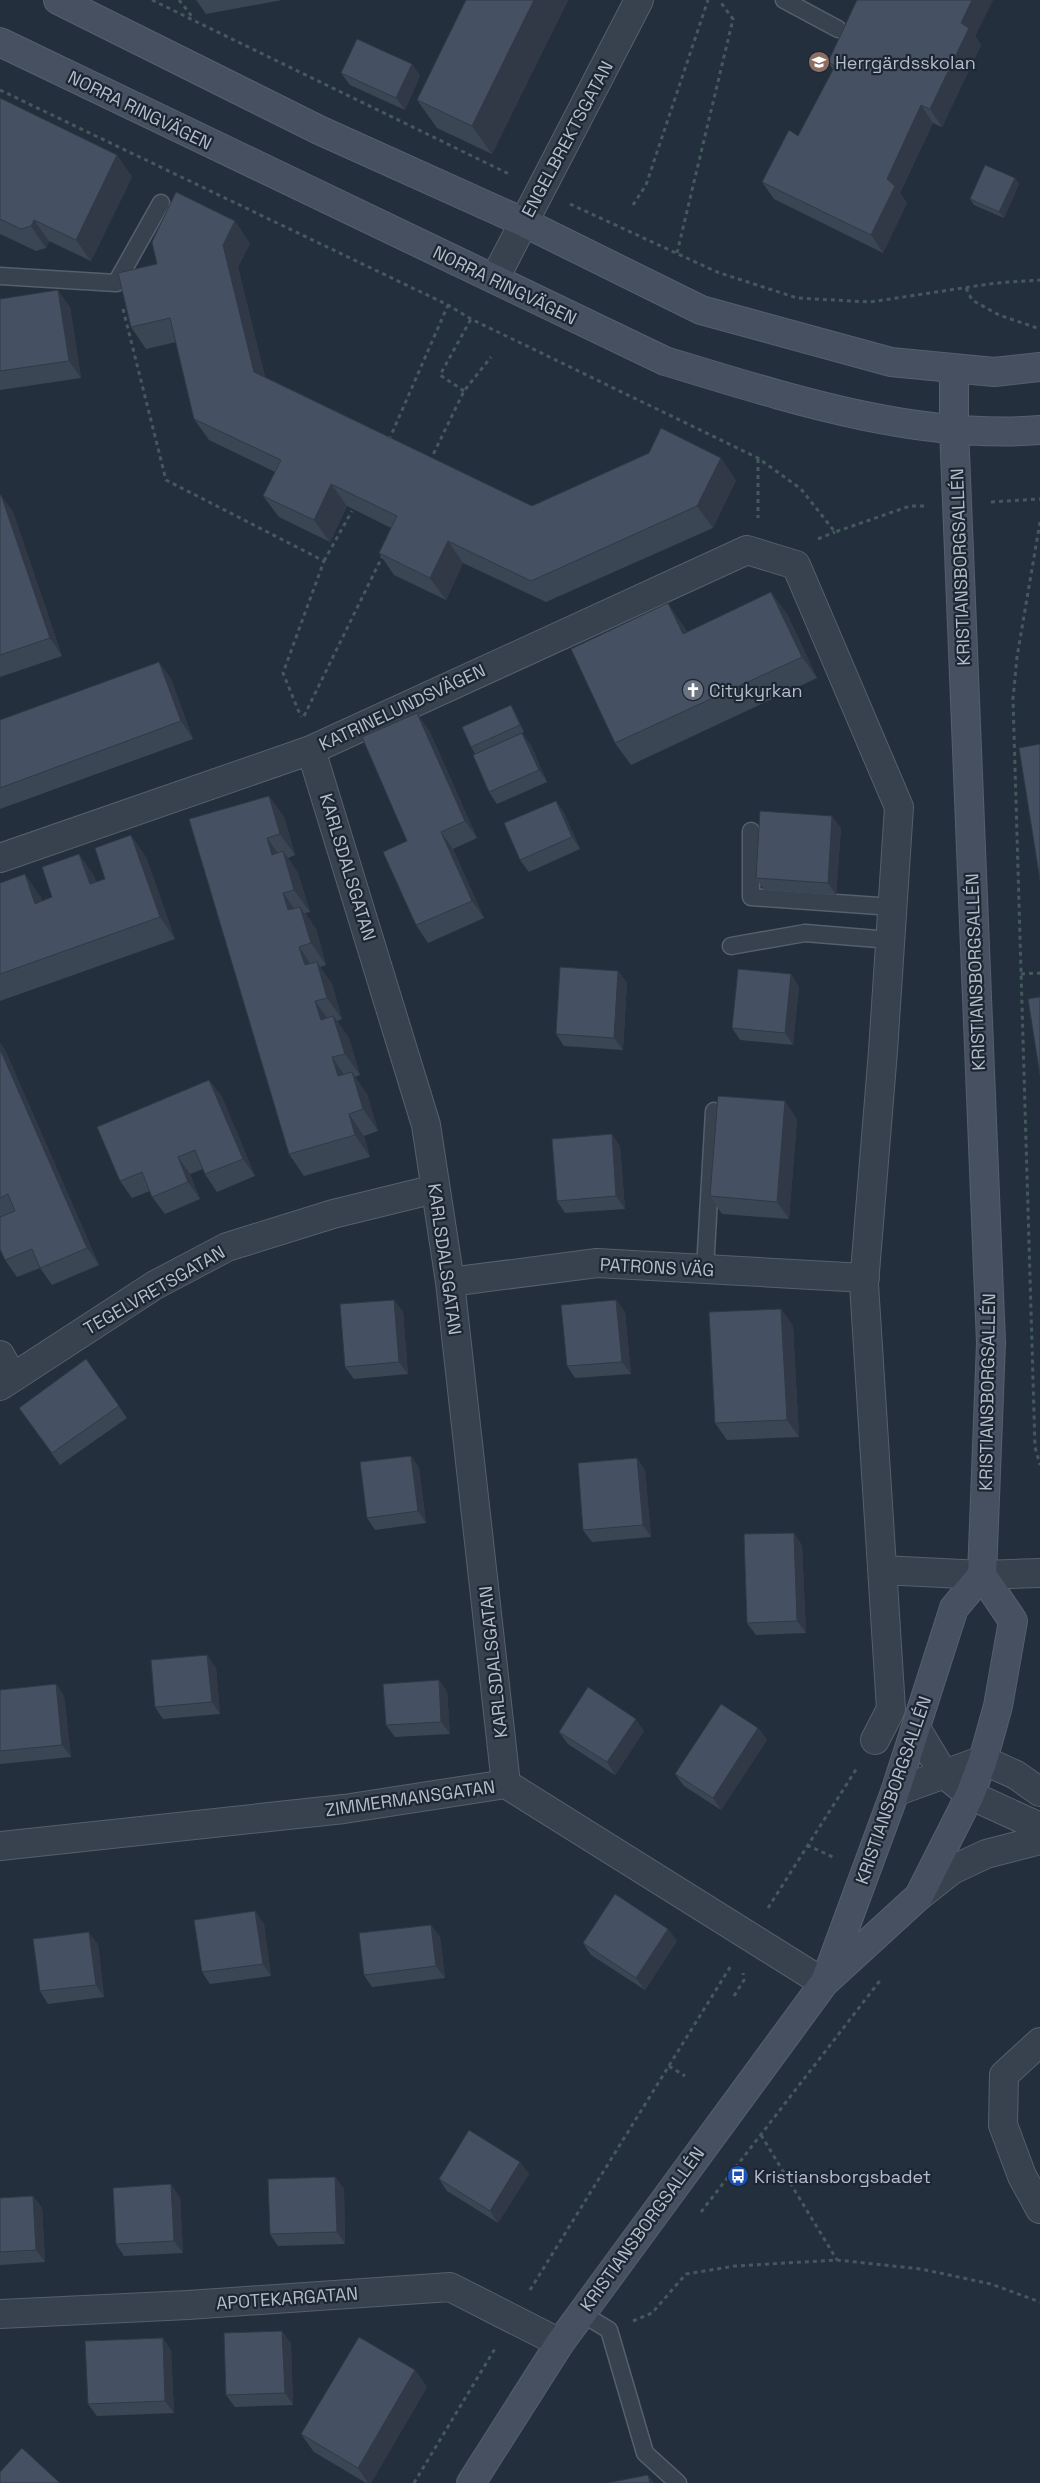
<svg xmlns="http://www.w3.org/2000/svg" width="1040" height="2483" font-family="'Space Grotesk',sans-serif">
<rect width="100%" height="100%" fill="#242f3e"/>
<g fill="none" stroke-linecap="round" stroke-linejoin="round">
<!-- lane casing -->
<g stroke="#565f6c" stroke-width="19">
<path id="lane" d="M784 0 838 29
M0 276 116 283 161 203
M751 831V897L893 907
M731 946 805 933 890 940
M705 1269 714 1111
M581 2313 609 2330 645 2453 678 2483"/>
</g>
<!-- street casing -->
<g stroke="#565f6c" stroke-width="30">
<path id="street" d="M495 278 639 0
M311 750 426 1125 450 1282 506 1784
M0 858 311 750 747 550 796 565 899 807 883 1051 864 1284 891 1709 875 1740
M450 1282 597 1263 865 1278
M0 1355 12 1376
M0 1386 155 1285 227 1247 333 1214 435 1189
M882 1570 982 1575 1040 1573
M916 1728 943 1773 970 1795 1040 1827
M895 1792 983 1760 1016 1775 1040 1792
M0 1846 344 1809 506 1784 824 1983
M919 1896 952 1870 986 1854 1040 1840
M1040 2042 1004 2075 1003 2125 1022 2176 1040 2209
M0 2314 188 2305 450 2287 560 2343"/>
</g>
<!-- secondary casing -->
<g stroke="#565f6c" stroke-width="30">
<path id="secondary" d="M58 0 319 130 523 222 701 310 891 362 994 372 1040 367
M0 42 665 361C785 397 913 440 1040 430
M826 1979 895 1792 954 1608 982 1575
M471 2483 560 2343 824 1983 919 1896 970 1795 983 1760 998 1706 1013 1621 982 1575 991 1343 954 428V369"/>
</g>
<!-- path -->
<path stroke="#44595c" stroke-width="3" stroke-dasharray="4 4" stroke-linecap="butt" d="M152 0 511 175
M179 0 194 19
M0 90 448 305 471 319 758 458 801 489 835 532 910 506H925
M570 204 717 272 797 298 870 302 996 283 1040 280
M633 205 646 185 708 0
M677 253 733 19 719 0
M966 288 972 300 999 315 1040 329
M123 309 166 480 324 561 283 673 301 717
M464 391 440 375 471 319
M389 440 448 305
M758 459V518
M430 461 464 391 491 357
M991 502 1040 499
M1040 522 1017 657 1013 699 1035 1447 1040 1465
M818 539 835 532
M324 561 352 511
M304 716 383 555
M1021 974 1040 973
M807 1845 835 1858
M768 1908 857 1768
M734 1996 744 1980 743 1973
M669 2066 685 2076
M761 2135 837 2260
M701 2212 882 1978
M530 2290 732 1964
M633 2321 652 2313 686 2274 735 2266 837 2260 921 2269 991 2284 1040 2302
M414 2483 496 2347"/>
<!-- lane -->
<use href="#lane" stroke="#38414e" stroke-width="16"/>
<!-- street -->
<use href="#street" stroke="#38414e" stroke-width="28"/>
<!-- secondary -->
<use href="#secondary" stroke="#465061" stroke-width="28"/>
</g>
<!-- wall -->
<path fill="#3b4654" d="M196 0H282L206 14Z
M466 0H568L492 154 437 128 417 100Z
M857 0H993L975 36 981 45 942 127 933 123 900 193 907 203 883 253 774 199 762 182 798 136 833 70 828 62Z
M412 64 420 76 405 110 350 85 341 73Z
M0 98 117 155 132 177 91 261 49 241 46 248 36 251 0 234Z
M1015 178 1019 184 1004 218 974 205 970 199Z
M250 243 238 267 265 377 532 506 736 480 713 528 546 602 463 563 446 600 394 575 379 553 391 528 347 506 330 542 279 517 263 496 275 472 209 440 194 419 176 342 146 349 131 327Z
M0 299 70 307 81 378 0 390Z
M0 495 13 512 62 656 0 677Z
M787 614 817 678 631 765 615 743 683 625 687 632Z
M159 662 171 679 193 739 0 809V720Z
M511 705 515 712 524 732 475 754 471 747Z
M429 730 477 838 453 849 484 918 428 943 416 925 407 841Z
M531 745 547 782 497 804 489 792Z
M269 796 284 817 295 855 288 858 298 873 310 912 305 913 316 929 326 965 320 967 332 984 342 1019 337 1021 349 1038 360 1075 355 1077 367 1094 378 1131 364 1136 370 1157 304 1176 289 1154 189 819Z
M556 801 564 813 580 849 529 872 520 860Z
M841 828 836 895 764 890 756 878Z
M79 854 94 876 96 882 105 879 146 857 175 939 0 1001V883L40 896 42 901 52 897Z
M618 971 627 983 623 1050 564 1046 556 1034Z
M799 986 793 1045 740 1040 732 1028Z
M0 1043 6 1052 99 1265 52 1285 40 1268 17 1277 5 1260 0 1249Z
M209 1080 222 1097 255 1176 217 1192 205 1174 203 1169 190 1174 200 1199 165 1214 152 1197 150 1191 132 1198 120 1181Z
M797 1119 789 1219 722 1214 710 1196Z
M612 1134 620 1147 625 1209 565 1213 557 1201Z
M394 1300 403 1312 408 1374 354 1379 345 1367Z
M616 1300 625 1312 631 1374 575 1378 567 1366Z
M781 1309 793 1326 799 1437 727 1440 715 1423Z
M86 1359 127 1418 60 1465 19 1408Z
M411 1456 419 1468 426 1523 375 1530 367 1518Z
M645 1470 651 1537 592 1542 583 1530Z
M802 1545 806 1633 756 1635 747 1623Z
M207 1655 216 1668 220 1714 163 1719 155 1707Z
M439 1680 447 1692 450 1734 395 1737 386 1725Z
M56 1684 64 1696 71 1757 0 1764V1690Z
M758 1728 767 1740 721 1810 684 1786 675 1774Z
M644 1731 615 1775 568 1744 559 1732Z
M255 1911 264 1924 271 1976 210 1984 202 1972Z
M431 1925 440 1937 445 1978 372 1987 364 1975Z
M668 1929 677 1941 645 1990 591 1955 583 1943Z
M98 1944 104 1997 48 2004 40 1991Z
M520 2162 529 2174 498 2223 447 2191 439 2179Z
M335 2177 344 2189 345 2244 278 2246 270 2234Z
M33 2196 42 2208 45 2262 0 2265V2198Z
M180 2197 183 2253 124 2256 116 2244Z
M291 2343 293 2405 235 2407 226 2395Z
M171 2350 174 2413 97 2416 88 2404Z
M415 2370 427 2387 371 2483H366L314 2452 301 2434Z"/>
<!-- shaded-wall -->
<path fill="#303945" d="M534 0H568L492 154 472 126Z
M972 0H993L975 36 981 45 942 127 930 109 961 23Z
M412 64 420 76 405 110 396 98Z
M921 105 933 123 900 193 907 203 883 253 871 235 887 179Z
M117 155 132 177 91 261 76 240Z
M1015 178 1019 184 1004 218 999 212Z
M34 220 49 241 46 248 31 226Z
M235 221 250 243 238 267 269 394 254 372 223 245Z
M58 290 70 307 81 378 69 361Z
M721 458 736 480 713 528 697 506Z
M331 484 347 506 330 542 314 520Z
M1 495 13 512 62 656 50 638Z
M448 541 463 563 446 600 430 578Z
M771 592 787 614 817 678 802 657Z
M668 603 683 625 698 656 683 634Z
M159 662 171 679 193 739 181 721Z
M511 705 515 712 524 732 520 725Z
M417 713 429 730 477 838 465 821Z
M522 733 531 745 547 782 539 770Z
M269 796 284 817 295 855 280 834Z
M556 801 564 813 580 849 572 837Z
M832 816 841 828 836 895 828 883Z
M441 832 453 849 484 918 472 901Z
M131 835 146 857 175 939 160 917Z
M267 838 282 859 272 855Z
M283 851 298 873 310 912 294 890Z
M79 854 94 876 105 906 90 884Z
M25 874 40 896 50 926 35 904Z
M283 893 299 915 288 910Z
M300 907 316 929 326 965 311 943Z
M299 947 314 969 305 965Z
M317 962 332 984 342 1019 327 998Z
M618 971 627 983 623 1050 614 1038Z
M791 974 799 986 793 1045 785 1033Z
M315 1001 331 1023 321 1020Z
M333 1016 349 1038 360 1075 345 1054Z
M0 1043 6 1052 99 1265 87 1248 0 1049Z
M332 1057 347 1079 338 1076Z
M352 1072 367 1094 378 1131 363 1109Z
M209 1080 222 1097 255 1176 243 1159Z
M785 1101 797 1119 789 1219 777 1202Z
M349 1114 364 1136 370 1157 355 1135Z
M612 1134 620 1147 625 1209 616 1196Z
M178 1157 190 1174 200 1199 188 1182Z
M394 1300 403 1312 408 1374 399 1362Z
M616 1300 625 1312 631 1374 622 1362Z
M781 1309 793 1326 799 1437 787 1420Z
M411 1456 419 1468 426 1523 418 1511Z
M637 1458 645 1470 651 1537 643 1525Z
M794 1533 802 1545 806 1633 797 1621Z
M207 1655 216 1668 220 1714 212 1702Z
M439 1680 447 1692 450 1734 441 1722Z
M56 1684 64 1696 71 1757 62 1745Z
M636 1719 644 1731 615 1775 607 1762Z
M758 1728 767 1740 721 1810 713 1798Z
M255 1911 264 1924 271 1976 263 1964Z
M431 1925 440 1937 445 1978 436 1966Z
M668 1929 677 1941 645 1990 636 1978Z
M89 1932 98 1944 104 1997 96 1985Z
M520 2162 529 2174 498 2223 490 2211Z
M335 2177 344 2189 345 2244 337 2232Z
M171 2184 180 2197 183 2253 174 2241Z
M33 2196 42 2208 45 2262 36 2250Z
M282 2331 291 2343 293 2405 285 2393Z
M163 2338 171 2350 174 2413 165 2401Z
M415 2370 427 2387 371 2483H368L358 2468Z
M648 2475 654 2483H650Z"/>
<!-- building -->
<path fill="#455162" stroke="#303945" d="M466 0H534L472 126 417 100Z
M857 0H972L961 23 969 28 930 109 921 105 887 179 895 186 871 235 762 182 789 130 798 136 835 66 828 62Z
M357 39 412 64 396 98 341 73Z
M0 98 117 155 76 240 34 220 31 226 21 229 0 219Z
M985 165 1015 178 999 212 970 199Z
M176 192 235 221 223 245 254 372 532 506 649 453 661 428 721 458 697 506 531 581 448 541 430 578 379 553 397 516 331 484 314 520 263 496 281 460 194 419 170 318 131 327 118 273 157 264 152 242Z
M58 290 69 361 0 371V299Z
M0 495H1L50 638 0 655Z
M771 592 802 657 615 743 571 649 668 603 683 634Z
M159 662 181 721 0 788V720Z
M511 705 520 725 471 747 462 727Z
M417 713 465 821 441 832 472 901 416 925 383 852 407 841 362 737Z
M522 733 539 770 489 792 473 755Z
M1040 744V880L1019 748Z
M269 796 280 834 267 838 272 855 283 851 294 890 283 893 288 910 300 907 311 943 299 947 305 965 317 962 327 998 315 1001 321 1020 333 1016 345 1054 332 1057 338 1076 352 1072 363 1109 349 1114 355 1135 289 1154 189 819Z
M556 801 572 837 520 860 504 823Z
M760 811 832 816 828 883 756 878Z
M131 835 160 917 0 974V883L25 874 35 904 52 897 42 867 79 854 90 884 105 879 95 848Z
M560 967 618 971 614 1038 556 1034Z
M738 969 791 974 785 1033 732 1028Z
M1040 997V1075L1028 999Z
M0 1049 87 1248 40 1268 32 1249 5 1260 0 1249V1217L15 1211 8 1194 0 1198Z
M209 1080 243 1159 205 1174 195 1150 178 1157 188 1182 152 1197 142 1172 120 1181 97 1127Z
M718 1096 785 1101 777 1202 710 1196Z
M612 1134 616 1196 557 1201 552 1139Z
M394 1300 399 1362 345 1367 340 1304Z
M616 1300 622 1362 567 1366 561 1305Z
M781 1309 787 1420 715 1423 709 1312Z
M86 1359 119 1406 52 1453 19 1408Z
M411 1456 418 1511 367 1518 360 1462Z
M637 1458 643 1525 583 1530 578 1463Z
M794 1533 797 1621 747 1623 744 1534Z
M207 1655 212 1702 155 1707 151 1660Z
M439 1680 441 1722 386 1725 383 1684Z
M56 1684 62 1745 0 1751V1690Z
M588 1687 636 1719 607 1762 559 1732Z
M721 1704 758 1728 713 1798 675 1774Z
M615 1894 668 1929 636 1978 583 1943Z
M255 1911 263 1964 202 1972 194 1920Z
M431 1925 436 1966 364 1975 359 1933Z
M89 1932 96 1985 40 1991 33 1939Z
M469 2130 520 2162 490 2211 439 2179Z
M335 2177 337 2232 270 2234 268 2179Z
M171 2184 174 2241 116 2244 113 2188Z
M33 2196 36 2250 0 2252V2198Z
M282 2331 285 2393 226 2395 224 2333Z
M359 2337 415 2370 358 2468 301 2434Z
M163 2338 165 2401 88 2404 85 2341Z
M22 2448 60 2483H0V2472Z
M648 2475 650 2483H607Z"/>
<!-- icons -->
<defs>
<g id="school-disc" transform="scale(1.125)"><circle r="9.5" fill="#8d6e63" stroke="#1d2633"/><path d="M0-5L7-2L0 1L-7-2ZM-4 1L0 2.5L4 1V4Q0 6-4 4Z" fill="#fff"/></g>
<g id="church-disc" transform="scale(1.125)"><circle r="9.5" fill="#6b7280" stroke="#1d2633"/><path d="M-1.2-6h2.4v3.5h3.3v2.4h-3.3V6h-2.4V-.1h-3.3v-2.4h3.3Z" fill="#fff"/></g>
<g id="bus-disc" transform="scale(1.125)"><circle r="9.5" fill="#1a4fb4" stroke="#1d2633"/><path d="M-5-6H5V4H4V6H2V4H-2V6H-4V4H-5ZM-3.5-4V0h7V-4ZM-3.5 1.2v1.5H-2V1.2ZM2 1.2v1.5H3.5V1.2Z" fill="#fff"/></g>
</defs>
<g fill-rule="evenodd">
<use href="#school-disc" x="819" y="62"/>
<use href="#church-disc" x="693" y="690"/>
<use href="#bus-disc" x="738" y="2176"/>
</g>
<g text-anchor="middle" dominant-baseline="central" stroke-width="4.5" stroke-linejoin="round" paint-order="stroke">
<!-- poi labels -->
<g font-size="18" fill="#b4bcc9" stroke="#1d2633" text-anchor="start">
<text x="835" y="62">Herrgärdsskolan</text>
<text x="709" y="690">Citykyrkan</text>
<text x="754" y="2176">Kristiansborgsbadet</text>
</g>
<!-- street labels -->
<g font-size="18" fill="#b4bcc9" stroke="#1d2633">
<text transform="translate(140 110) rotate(26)">NORRA RINGVÄGEN</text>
<text transform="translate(567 139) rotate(-62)">ENGELBREKTSGATAN</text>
<text transform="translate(505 285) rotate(26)">NORRA RINGVÄGEN</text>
<text transform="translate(960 567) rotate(-92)">KRISTIANSBORGSALLÉN</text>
<text transform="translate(402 707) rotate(-25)">KATRINELUNDSVÄGEN</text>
<text transform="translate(348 867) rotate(73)">KARLSDALSGATAN</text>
<text transform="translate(975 972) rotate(-92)">KRISTIANSBORGSALLÉN</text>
<text transform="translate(445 1259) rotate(82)">KARLSDALSGATAN</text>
<text transform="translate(657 1267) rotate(3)">PATRONS VÄG</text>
<text transform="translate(154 1290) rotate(-30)">TEGELVRETSGATAN</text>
<text transform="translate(987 1392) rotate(-89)">KRISTIANSBORGSALLÉN</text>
<text transform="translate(493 1662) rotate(-96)">KARLSDALSGATAN</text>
<text transform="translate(893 1790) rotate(-71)">KRISTIANSBORGSALLÉN</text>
<text transform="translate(410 1798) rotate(-8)">ZIMMERMANSGATAN</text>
<text transform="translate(642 2229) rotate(-54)">KRISTIANSBORGSALLÉN</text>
<text transform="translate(287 2298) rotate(-4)">APOTEKARGATAN</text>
</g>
</g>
</svg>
